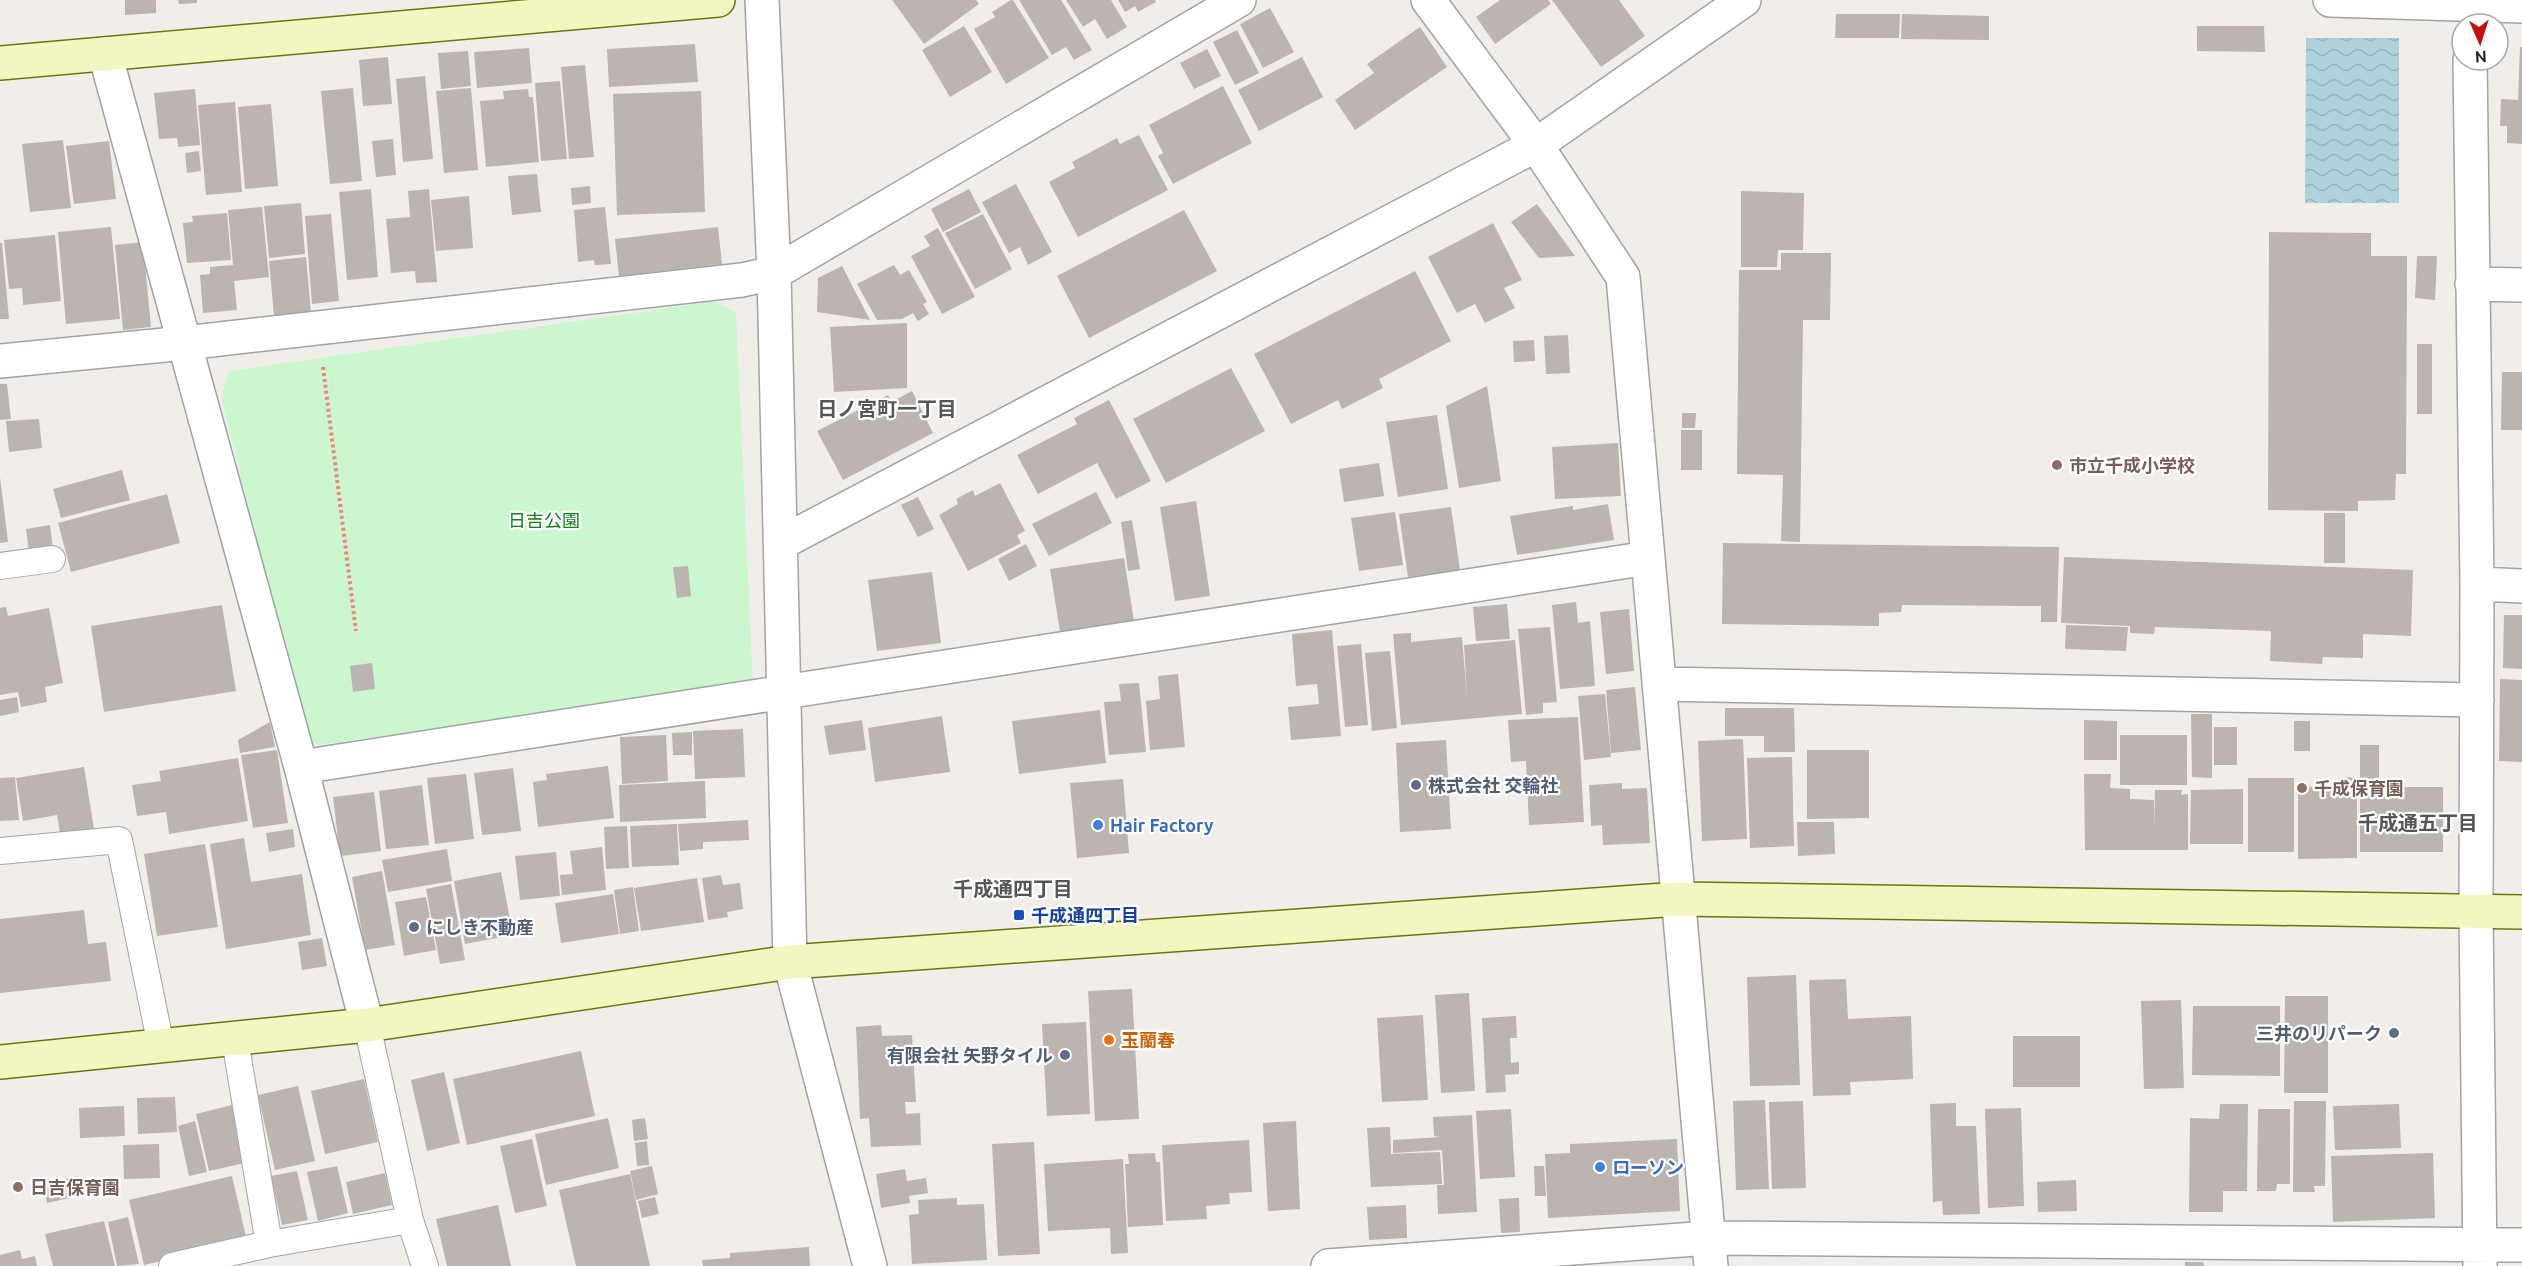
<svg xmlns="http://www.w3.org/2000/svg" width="2522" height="1266" font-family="Ubuntu,'Noto Sans JP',sans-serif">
<defs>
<pattern id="water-waves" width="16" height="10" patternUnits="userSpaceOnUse" patternTransform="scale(1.5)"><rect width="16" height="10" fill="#add2db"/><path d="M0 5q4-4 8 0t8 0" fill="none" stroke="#95b4bc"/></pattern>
</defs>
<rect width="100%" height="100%" fill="#f1eee9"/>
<!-- park -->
<path fill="#cbf7ce" d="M716 301 736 313 753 684 318 745 306 735 221 398 229 371Z"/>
<!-- water -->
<path fill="url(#water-waves)" d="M2306 38H2399V203H2305Z"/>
<!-- building -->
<path fill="#bbb4af" d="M125 0H156V13L125 15Z
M178 0H197V3L179 4Z
M892 0H976L979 4 924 44Z
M1011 0H1013L1049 58 1006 84 974 29 995 17 992 12Z
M1019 0H1061L1092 50 1074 60 1066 47 1052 55Z
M1066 0H1111L1127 27 1107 39 1095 19 1083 27Z
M1118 0H1155L1156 2 1138 12 1135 6 1125 12Z
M1500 0H1548L1551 4 1495 44 1476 17Z
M1552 0H1619L1645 36 1601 67Z
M1270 8 1294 52 1263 68 1240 24Z
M1836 14H1900L1899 38H1835Z
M1902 14 1989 16V40L1901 39Z
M964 26 992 72 950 97 922 50Z
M2197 26H2264L2265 52 2197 51Z
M1420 27 1447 67 1355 130 1335 100 1374 73 1367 64Z
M1237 30 1259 73 1235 85 1213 42Z
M695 44 698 82 609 87 607 49Z
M2520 47H2522V144L2507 143V126H2500L2501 99 2518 100Z
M529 48 532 83 477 88 474 52Z
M1207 49 1221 76 1194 89 1180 63Z
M468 51 471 86 441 89 438 53Z
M388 57 392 104 363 106 359 60Z
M1302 57 1323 97 1259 131 1238 90Z
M585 65 594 157 569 159 561 67Z
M425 76 433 159 403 162 396 79Z
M560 81 567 159 541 161 535 83Z
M1223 86 1252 143 1173 184 1158 156 1163 153 1149 125Z
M353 88 362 181 330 184 321 91Z
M471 88 478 170 444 173 436 91Z
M195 89 200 145 178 147 177 138 159 139 154 93Z
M528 89 529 97H533L539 162 486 167 480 101 504 99 503 91Z
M701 91 705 212 617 215 613 94Z
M235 102 242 192 206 195 198 105Z
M271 104 278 186 245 189 238 107Z
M1139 135 1168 190 1078 237 1049 182 1075 168 1072 162 1117 138 1120 144Z
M393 139 396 175 376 177 372 141Z
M63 140 71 208 30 212 22 144Z
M109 141 116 199 74 204 66 146Z
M199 151 201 171 187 173 185 153Z
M537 174 541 212 512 215 508 176Z
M1016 184 1052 252 1028 265 1020 247 1009 253 982 202Z
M590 186 591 203 572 205 571 188Z
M371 189 378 277 347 280 339 192Z
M429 189 437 282 416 283 415 271 391 273 386 219 410 217 408 191Z
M969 189 981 212 943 232 931 209Z
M1741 191 1804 193 1803 250H1778L1777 267H1741Z
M469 196 473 248 436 251 431 200Z
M301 203 305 254 269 258 264 206Z
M1537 204 1575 256 1539 258 1511 222Z
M262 207 269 277 234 281 237 310 203 313 200 275 210 274V267L233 265 228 210Z
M605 207 611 264 595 265 594 260 578 262 574 210Z
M1184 210 1217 271 1089 338 1057 276Z
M227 213 231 260 187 263 183 223 193 222 192 216Z
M331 214 339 301 312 304 305 216Z
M983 214 1012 269 975 289 945 233Z
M1493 223 1522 280 1504 288 1515 308 1485 323 1475 304 1457 313 1428 257Z
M111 227 120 319 66 324 58 232Z
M718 227 722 264 619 276 615 239Z
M938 228 975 297 942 314 911 256 930 246 924 236Z
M2269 232 2371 233V256H2407L2406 474H2396L2395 500 2358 501V511L2268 510Z
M55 235 61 301 23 305 22 288 9 289 4 240Z
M143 242 151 327 123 330 115 245Z
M0 243H2L9 319H0Z
M1781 253H1831L1830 320H1803L1800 542 1781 541 1783 475 1737 474 1739 270H1781Z
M2417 256H2437L2435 300 2415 298Z
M306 257 311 313 274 316 269 261Z
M894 265 900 275 909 270 927 302 923 304 929 314 918 321 913 313 902 319 877 320 857 284Z
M842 266 870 320 817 312 818 278Z
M1415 271 1451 341 1379 379 1383 388 1342 409 1338 400 1291 424 1254 354Z
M907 323V388L834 392 830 327Z
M1568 335 1570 373 1546 374 1544 336Z
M1534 340 1535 361 1514 362 1513 341Z
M2417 344H2432V414H2417Z
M1231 368 1265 431 1166 483 1133 419Z
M2502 372H2522V430H2501Z
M0 384H7L11 419 0 420Z
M1487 386 1501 481 1459 488 1446 406Z
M912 391 933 433 843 480 817 431 888 395 891 402Z
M1109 400 1151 481 1116 499 1097 463 1038 494 1017 455 1077 424 1074 418Z
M1682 413H1696L1695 428H1682Z
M1437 415 1448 489 1398 497 1386 422Z
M39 419 42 448 9 452 6 421Z
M1681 430H1702V470H1681Z
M1618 443 1621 496 1555 499 1552 447Z
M1379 463 1384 496 1344 502 1339 469Z
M122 470 130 500 61 518 53 489Z
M0 477 8 542 0 543Z
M1000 483 1025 531 1017 535 1021 543 968 571 939 515 958 504 956 499 973 490 975 496Z
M1096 492 1112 523 1049 556 1032 524Z
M167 494 180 543 71 572 58 523Z
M918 497 934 529 918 537 901 505Z
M1196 501 1210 596 1175 601 1160 507Z
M1608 504 1614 540 1517 555 1510 516 1573 506V510Z
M1451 507 1460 570 1408 577 1399 514Z
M1395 512 1403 565 1359 571 1351 518Z
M2324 513H2345V563H2324Z
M1132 520 1140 569 1128 571 1121 522Z
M50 525 53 550 29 553 26 529Z
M1723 543 2059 547 2057 622H2041V606L1902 605 1901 612 1879 613V626L1722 624Z
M1026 544 1037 566 1009 581 998 559Z
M2064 557 2413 570 2411 636 2363 634V658L2323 657 2322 664 2270 661 2271 631 2155 627 2154 634 2130 633V626L2061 623Z
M1124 558 1134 621 1060 632 1050 569Z
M688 566 691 596 677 598 673 567Z
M932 572 941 643 877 651 868 580Z
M1576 602 1578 623 1590 621 1595 686 1560 689 1552 605Z
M1507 604 1510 639 1476 641 1473 607Z
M222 605 236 691 104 712 91 626Z
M6 607 8 616 49 608 63 683 45 687 47 702 21 707 18 692 0 695V608Z
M1629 609 1634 671 1606 674 1600 612Z
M2504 615H2522V669L2503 668Z
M2066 625 2128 627 2126 651 2065 649Z
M1550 627 1557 702 1543 703V713L1526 715 1518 629Z
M1332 630 1341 736 1291 740 1288 707 1319 704 1317 684 1296 686 1292 634Z
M1411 633V642L1462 637 1467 697 1464 645 1515 640 1522 714 1401 725 1393 634Z
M1361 644 1368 725 1345 727 1337 646Z
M1390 651 1397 728 1372 731 1365 653Z
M372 663 375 689 353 692 350 666Z
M1178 674 1185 747 1150 750 1146 701 1160 699 1158 676Z
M2500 679 2522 680V762L2499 761Z
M1139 683 1146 752 1109 755 1104 702 1121 701 1119 684Z
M1635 687 1641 750 1611 753 1606 690Z
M1605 694 1611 757 1584 760 1578 696Z
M17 697 19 712 0 716V700Z
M1725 708H1794L1795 752H1764V736H1725Z
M1100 710 1106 763 1019 774 1012 721Z
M2191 714H2212V778L2192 777Z
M942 716 950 772 875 782 868 728Z
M1578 717 1584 822 1529 825 1526 761 1511 762 1508 720Z
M862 720 866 750 829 755 824 726Z
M2084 720 2117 721V760H2084Z
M2294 721H2310V751H2294Z
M270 722 275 747 240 753 238 740Z
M2214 727H2237V765H2214Z
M743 729 745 777 695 779 693 731Z
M692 732V755H673L672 733Z
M666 735 668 781 622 784 620 737Z
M2120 735H2187V785H2120Z
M1743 739 1747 839 1702 841 1698 741Z
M1446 740 1451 829 1400 832 1396 743Z
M2360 745H2379V786H2360Z
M277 750 288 823 253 828 241 755Z
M1807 750H1869V818L1807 819Z
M1792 757 1794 846 1750 848 1747 758Z
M238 758 248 821 169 834 166 812 137 816 132 785 161 781 159 771Z
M608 766 614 818 538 827 533 782 547 780 546 774Z
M84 767 94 829 60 833 57 815 23 821 16 778Z
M513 768 521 831 482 835 474 773Z
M466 774 474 839 435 844 427 778Z
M2084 774H2111L2110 788 2130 789V799L2154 800V832L2155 790H2182L2181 795 2188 794V850H2085Z
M15 777 19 820 0 821V778Z
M2357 777V858L2298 859V787L2338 786 2339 778Z
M2248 778H2294V852H2248Z
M1123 779 1129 853 1077 858 1070 783Z
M705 781 706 818 620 822 619 785Z
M1622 783V789L1647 788 1650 843 1603 845 1602 825 1591 826 1589 785Z
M422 785 429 845 386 849 379 791Z
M2360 787H2443V852H2360Z
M2243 789V844H2190L2191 790Z
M374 792 381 851 340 856 333 797Z
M748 820 749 840 703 842V849L680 851 678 824Z
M1797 822H1834L1835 854 1798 856Z
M677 824 679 865 632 867 630 826Z
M627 826 629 868 606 869 604 827Z
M293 829 295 847 269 852 266 833Z
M244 838 251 882 302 874 311 935 226 949 210 844Z
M205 844 218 927 157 936 144 854Z
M602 847 606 890 562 895 560 875 573 874 570 851Z
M447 849 452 881 388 892 382 860Z
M556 852 560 896 520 900 515 856Z
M382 871 395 945 365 950 352 877Z
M501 872 513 935 465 944 454 881Z
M721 875 723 885 740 883 743 909 727 912 728 917 708 920 702 878Z
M697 878 704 922 641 931 634 888Z
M451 884 465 960 440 964 426 889Z
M633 887 639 931 620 934 614 890Z
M613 894 619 934 561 943 555 903Z
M426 897 436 950 404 956 395 902Z
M84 910 88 944 106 942 111 981 0 993V919Z
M322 938 327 966 302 970 298 942Z
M1796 975 1800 1085 1750 1086 1747 977Z
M1846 979 1848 1019 1911 1016 1913 1079 1850 1082 1851 1095 1813 1096 1809 980Z
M1132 989 1139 1119 1095 1121 1088 991Z
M1469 993 1475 1091 1441 1093 1435 995Z
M2285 996H2328V1093H2284Z
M2181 1000 2184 1088 2144 1089 2141 1001Z
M2193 1006H2280V1076L2192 1075Z
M1423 1015 1428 1100 1382 1102 1377 1018Z
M1516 1016 1517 1038H1510L1511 1063 1519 1062V1074L1505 1075 1506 1092 1486 1093 1482 1018Z
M1086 1022 1090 1114 1047 1116 1042 1024Z
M881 1025 882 1036 912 1035 916 1102H905L906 1114 920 1113 921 1145 871 1147 869 1118 860 1119 856 1027Z
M2013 1036H2080V1087H2013Z
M581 1051 595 1116 467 1145 453 1079Z
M444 1072 460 1143 427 1151 411 1080Z
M364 1079 378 1142 325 1154 311 1091Z
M298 1086 315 1161 275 1170 258 1095Z
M175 1097 177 1132 138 1134 137 1098Z
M1765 1100 1769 1189 1736 1190 1733 1101Z
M1803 1101 1806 1188 1772 1189 1769 1102Z
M2294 1101H2326L2325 1186H2314L2315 1192H2293Z
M1956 1103V1126H1976L1980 1214 1943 1215 1942 1201 1933 1202 1930 1104Z
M2220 1104H2248L2247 1191H2223V1212H2189L2190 1118 2219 1119Z
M2399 1104 2401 1148 2335 1150 2333 1106Z
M232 1105 245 1163 209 1171 196 1114Z
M124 1106 125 1136 80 1138 79 1108Z
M2021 1108 2024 1206 1988 1208 1985 1109Z
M1511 1109 1515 1177 1480 1179 1476 1111Z
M2258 1109H2290V1184H2277L2276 1191H2257Z
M1472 1115 1477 1212 1438 1214 1437 1185H1444L1442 1150 1393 1153V1140L1441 1137 1434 1136 1433 1117Z
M608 1118 619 1168 546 1185 535 1134Z
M645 1118 648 1139 634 1141 632 1120Z
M195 1121 207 1172 189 1176 178 1126Z
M1296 1121 1300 1209 1268 1211 1263 1123Z
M1390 1127 1391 1154 1440 1152 1442 1184 1371 1187 1367 1128Z
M532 1139 547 1206 515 1213 500 1146Z
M1677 1139 1680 1211 1548 1218 1545 1154 1570 1153V1144Z
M1249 1140 1252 1192 1229 1193 1230 1204 1206 1206 1207 1219 1166 1221 1162 1145Z
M647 1141 649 1165 637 1166 635 1143Z
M1034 1142 1040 1254 998 1256 992 1144Z
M159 1144 160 1178 124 1179 123 1145Z
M1155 1153 1156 1162H1160L1163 1225 1128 1227 1125 1164H1129L1128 1154Z
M2433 1153 2435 1218 2333 1222 2331 1156Z
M1123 1159 1128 1253 1111 1254 1110 1228 1048 1231 1044 1164Z
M337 1166 348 1213 318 1221 307 1172Z
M652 1166 658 1194 636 1200 630 1171Z
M1534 1166H1544L1546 1196H1535Z
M905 1169 907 1181 926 1178 928 1193 909 1196 910 1203 881 1208 876 1174Z
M297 1171 308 1220 282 1225 271 1176Z
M385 1173 392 1205 353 1214 346 1182Z
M630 1174 650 1266H576L559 1190Z
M78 1176 83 1195 47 1203 43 1184Z
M232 1176 247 1241 144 1265 129 1200Z
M2076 1180 2077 1211 2038 1212 2037 1182Z
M655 1197 659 1214 642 1218 638 1201Z
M957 1198V1205L984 1204 987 1260 912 1264 909 1215 919 1214 918 1200Z
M1519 1198 1520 1232 1501 1233 1499 1199Z
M498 1205 511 1266H447L436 1219Z
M1406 1205 1407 1238 1369 1240 1367 1207Z
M128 1217 139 1264 117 1266 108 1222Z
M104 1221 115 1266H53L45 1234Z
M809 1247 810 1266H703L702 1260 730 1258V1253Z
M20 1250 22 1259 35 1256 37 1266H0V1255Z
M2185 1262H2203L2204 1266H2185Z"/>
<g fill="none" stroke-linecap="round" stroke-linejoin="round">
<!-- lane casing -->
<g stroke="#a3a3a3" stroke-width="28">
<path id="lane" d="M0 566 52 559
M0 851 119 840 161 1046
M367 1025 410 1220 425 1266
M235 1040 269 1244
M172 1266 269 1244 410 1220"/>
</g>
<!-- street casing -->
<g stroke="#a3a3a3" stroke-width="36">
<path id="street" d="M762 0 774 273 790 962 870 1266
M1428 0 1536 145 1623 277 1711 1266
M2330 0 2522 6
M105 54 301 767 367 1025
M2470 60 2477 584 2476 911 2480 1266
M2472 284 2522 285
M0 361 185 343 742 280 774 273 1239 0
M781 543 1536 145 1744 0
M2477 584 2522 586
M1659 684 2477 700
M301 767 1648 558
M1328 1266 1709 1238 2522 1245"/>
</g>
<!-- secondary casing -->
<g stroke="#6c750d" stroke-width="36">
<path id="secondary" d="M0 63 718 0
M0 1062 367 1025 790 962 1678 899 2522 912"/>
</g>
<!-- path -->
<path stroke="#f1847a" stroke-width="4" stroke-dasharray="3 3" stroke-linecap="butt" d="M323 367 356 631"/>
<!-- lane -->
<use href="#lane" stroke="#fff" stroke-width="26"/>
<!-- street -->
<use href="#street" stroke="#fff" stroke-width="33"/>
<!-- secondary -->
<use href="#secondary" stroke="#f4f6c2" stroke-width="33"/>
</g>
<!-- markers -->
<g fill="#8d6e63" stroke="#fff" stroke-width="2">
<circle cx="2057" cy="465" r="6"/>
<circle cx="2302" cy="788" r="6"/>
<circle cx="18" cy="1187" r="6"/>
</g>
<g fill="#5c6f8a" stroke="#fff" stroke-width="2">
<circle cx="1416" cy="785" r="6"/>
<circle cx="414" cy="927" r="6"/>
<circle cx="2394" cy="1033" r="6"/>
<circle cx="1065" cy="1055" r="6"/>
</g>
<g fill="#3f7fe0" stroke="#fff" stroke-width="2">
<circle cx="1098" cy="825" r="6"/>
<circle cx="1600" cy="1167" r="6"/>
</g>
<rect fill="#1a4fb4" stroke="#fff" stroke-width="2" x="1013" y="909" width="12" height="12" rx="3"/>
<circle fill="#e8710a" stroke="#fff" stroke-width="2" cx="1109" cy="1040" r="6"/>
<g text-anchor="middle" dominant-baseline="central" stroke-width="4.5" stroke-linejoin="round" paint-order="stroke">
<!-- education labels -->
<g font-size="18" font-weight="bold" fill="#785e54" stroke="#fff" text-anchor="start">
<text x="2069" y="465">市立千成小学校</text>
<text x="2314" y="788">千成保育園</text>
<text x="30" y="1187">日吉保育園</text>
</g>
<!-- park labels -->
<g font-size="18" fill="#147c1a" stroke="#fff">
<text x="544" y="520">日吉公園</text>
</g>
<!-- service labels -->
<g font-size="18" font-weight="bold" fill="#4e5e75" stroke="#fff" text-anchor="start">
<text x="1428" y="785">株式会社 交輪社</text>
<text x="426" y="927">にしき不動産</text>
<text x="2382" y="1033" text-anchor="end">三井のリパーク</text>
<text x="1053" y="1055" text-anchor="end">有限会社 矢野タイル</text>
</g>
<!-- shop labels -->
<g font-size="18" font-weight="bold" fill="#366cbe" stroke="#fff" text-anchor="start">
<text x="1110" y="825">Hair Factory</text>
<text x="1612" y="1167">ローソン</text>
</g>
<!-- transit labels -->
<g font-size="18" font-weight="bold" fill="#164399" stroke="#fff" text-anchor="start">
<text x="1031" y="915">千成通四丁目</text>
</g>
<!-- food labels -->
<g font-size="18" font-weight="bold" fill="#c56008" stroke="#fff" text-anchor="start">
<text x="1121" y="1040">玉蘭春</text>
</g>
<!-- neighbourhood labels -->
<g font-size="20" font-weight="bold" fill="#555" stroke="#fff">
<text x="887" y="408">日ノ宮町一丁目</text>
<text x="2418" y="822">千成通五丁目</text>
<text x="1013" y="888">千成通四丁目</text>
</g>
</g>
<!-- north arrow -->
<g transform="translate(2480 42) rotate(177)"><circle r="28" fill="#ffffff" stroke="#a7a7a7" stroke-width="1.5"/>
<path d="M0-4.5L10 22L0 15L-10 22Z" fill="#c60e11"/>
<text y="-9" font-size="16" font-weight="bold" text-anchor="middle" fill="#222222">N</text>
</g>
</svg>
